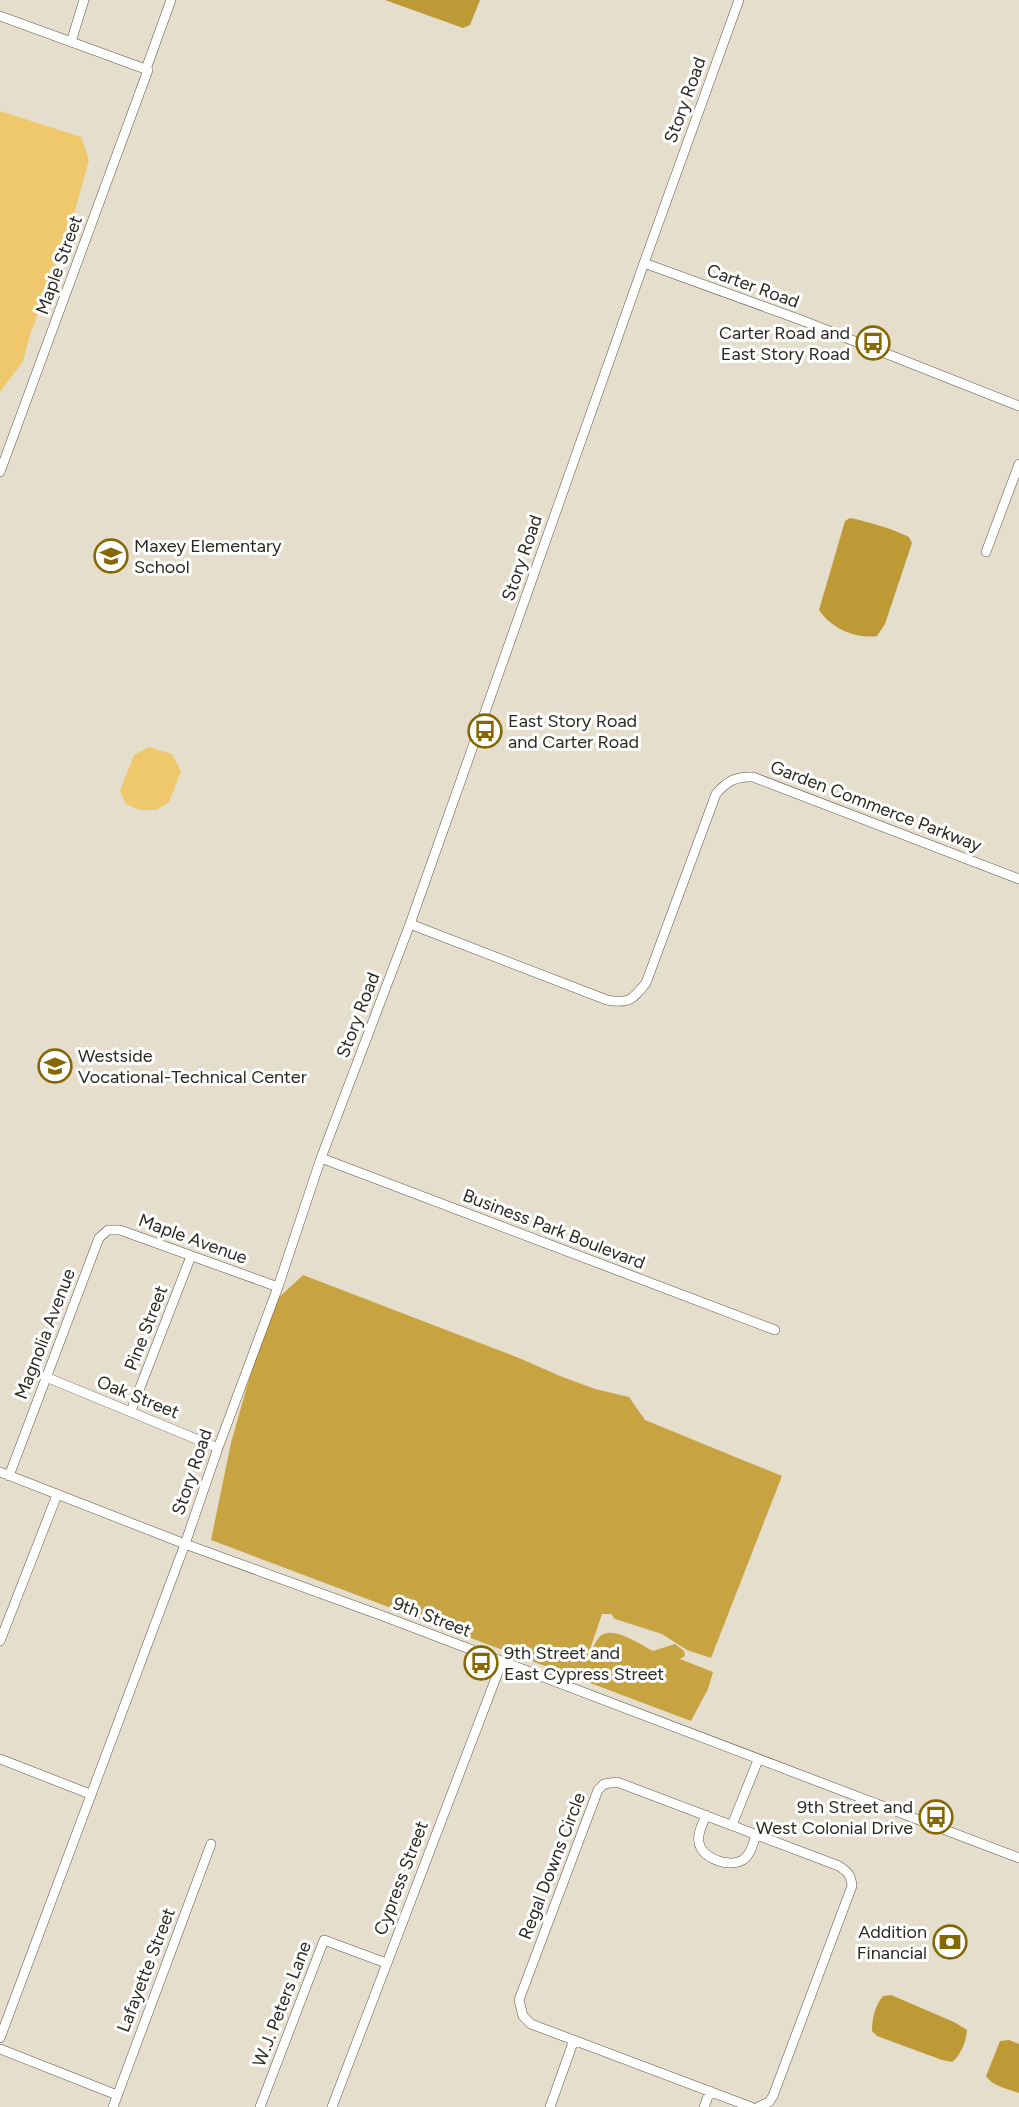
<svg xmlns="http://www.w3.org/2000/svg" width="1019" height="2107" font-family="Figtree,sans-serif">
<rect width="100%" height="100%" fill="#e5decc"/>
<!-- green -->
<path fill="#eec86a" d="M0 111 81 137 89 160 74 214 30 335 23 361 0 392Z
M149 747 172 754 181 771 169 802 156 810H140L126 804 120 791 134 755Z"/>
<!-- forest -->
<path fill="#c8a341" d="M303 1275 519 1358 560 1376 595 1389 629 1397 645 1420 782 1476 711 1658 687 1650 662 1634 615 1619 611 1614H602L586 1661C592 1655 592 1647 597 1640 608 1621 639 1644 653 1651L675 1644 684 1651 685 1656 680 1659 713 1672 708 1689 691 1721 211 1540 231 1443 260 1340 274 1302Z"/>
<!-- water -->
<path fill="#be9a36" d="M385 0H480L470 25 463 28Z
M850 518C870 522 890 528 909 537L912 543 885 624 877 636C856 639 832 629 819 610L845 521Z
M891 1995 954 2022 967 2030C966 2042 961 2055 952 2062L942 2060 877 2036 872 2031C872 2018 875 2006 883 1996Z
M1009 2040 1019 2044V2093C1008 2089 992 2086 986 2076L1000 2041Z"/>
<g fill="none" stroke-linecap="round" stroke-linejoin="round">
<!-- minor casing -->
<g stroke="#5c5646" stroke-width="10">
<path id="minor" d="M0 16 148 70 0 472
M71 42 84 0
M146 69 171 0
M644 263 801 320 1019 406
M986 552 1019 464
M410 924 607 1000C629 1004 632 1000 646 983L716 794C727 781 736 776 753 777L1019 879
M321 1158 775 1330
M46 1377 218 1448
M131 1411 191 1256
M0 1472 185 1544 383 1616 1019 1858
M9 1476 99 1238 108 1230H120L278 1287
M0 1641 57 1495
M0 1759 90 1794
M706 1815C703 1824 697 1833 699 1842 701 1860 736 1871 747 1856 752 1850 754 1841 756 1834
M732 1825 758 1760
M0 2038 185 1544 218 1448 278 1287 321 1158 410 924 644 263 739 0
M0 2049 117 2095
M113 2107 211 1844
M260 2107 324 1940 386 1963
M332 2107 502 1662
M550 2107 574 2040
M704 2107 710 2091
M751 2107 531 2024 523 2016 519 2000 598 1790 604 1784 617 1782 839 1866C848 1872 851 1875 852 1886L773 2096 769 2102 758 2107"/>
</g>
<!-- minor -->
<use href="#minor" stroke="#fff" stroke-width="9"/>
</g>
<!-- icons -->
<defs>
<g id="bus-ring" transform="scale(1.725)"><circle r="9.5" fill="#fff" stroke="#866702" stroke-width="1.5"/><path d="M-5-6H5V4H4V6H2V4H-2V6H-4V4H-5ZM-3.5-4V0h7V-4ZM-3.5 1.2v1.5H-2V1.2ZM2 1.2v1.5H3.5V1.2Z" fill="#866702"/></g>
<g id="school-ring" transform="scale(1.725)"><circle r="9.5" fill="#fff" stroke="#866702" stroke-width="1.5"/><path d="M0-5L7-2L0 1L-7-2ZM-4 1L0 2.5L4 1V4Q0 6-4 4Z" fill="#866702"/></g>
<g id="bank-ring" transform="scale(1.725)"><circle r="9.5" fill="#fff" stroke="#866702" stroke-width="1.5"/><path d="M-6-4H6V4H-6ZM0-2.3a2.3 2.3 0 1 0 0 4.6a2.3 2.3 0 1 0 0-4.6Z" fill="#866702"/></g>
</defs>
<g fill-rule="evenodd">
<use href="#bus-ring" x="873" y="343"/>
<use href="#school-ring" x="111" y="556"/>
<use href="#bus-ring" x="485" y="731"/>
<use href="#school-ring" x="55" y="1066"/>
<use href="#bus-ring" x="481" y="1663"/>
<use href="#bus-ring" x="936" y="1817"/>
<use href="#bank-ring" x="950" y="1942"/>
</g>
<g text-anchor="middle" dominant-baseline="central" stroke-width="6" stroke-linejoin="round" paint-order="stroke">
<!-- street labels -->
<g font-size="18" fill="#2b2922" stroke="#fff">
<text transform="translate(685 100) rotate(-70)">Story Road</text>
<text transform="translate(59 265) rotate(-70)">Maple Street</text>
<text transform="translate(753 286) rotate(20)">Carter Road</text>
<text transform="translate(522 558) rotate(-71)">Story Road</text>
<text transform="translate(876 806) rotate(21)">Garden Commerce Parkway</text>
<text transform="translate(358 1015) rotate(-69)">Story Road</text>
<text transform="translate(554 1229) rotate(21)">Business Park Boulevard</text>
<text transform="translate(193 1239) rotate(20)">Maple Avenue</text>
<text transform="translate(146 1328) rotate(-69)">Pine Street</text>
<text transform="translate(45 1334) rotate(-69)">Magnolia Avenue</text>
<text transform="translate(138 1397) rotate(22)">Oak Street</text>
<text transform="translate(192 1472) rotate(-71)">Story Road</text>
<text transform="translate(432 1617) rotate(21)">9th Street</text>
<text transform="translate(552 1866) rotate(-69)">Regal Downs Circle</text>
<text transform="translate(401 1878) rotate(-69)">Cypress Street</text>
<text transform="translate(146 1970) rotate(-69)">Lafayette Street</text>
<text transform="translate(282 2004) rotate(-69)">W.J. Peters Lane</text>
</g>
<!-- poi labels -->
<g font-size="18" fill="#2b2922" stroke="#fff" text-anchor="start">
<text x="850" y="333" text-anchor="end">Carter Road and<tspan x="850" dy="21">East Story Road</tspan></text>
<text x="134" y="546">Maxey Elementary<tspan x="134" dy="21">School</tspan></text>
<text x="508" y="721">East Story Road<tspan x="508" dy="21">and Carter Road</tspan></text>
<text x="78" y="1056">Westside<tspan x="78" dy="21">Vocational-Technical Center</tspan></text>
<text x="504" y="1653">9th Street and<tspan x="504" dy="21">East Cypress Street</tspan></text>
<text x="913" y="1807" text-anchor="end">9th Street and<tspan x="913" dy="21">West Colonial Drive</tspan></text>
<text x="927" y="1932" text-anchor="end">Addition<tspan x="927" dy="21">Financial</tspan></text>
</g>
</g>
</svg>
